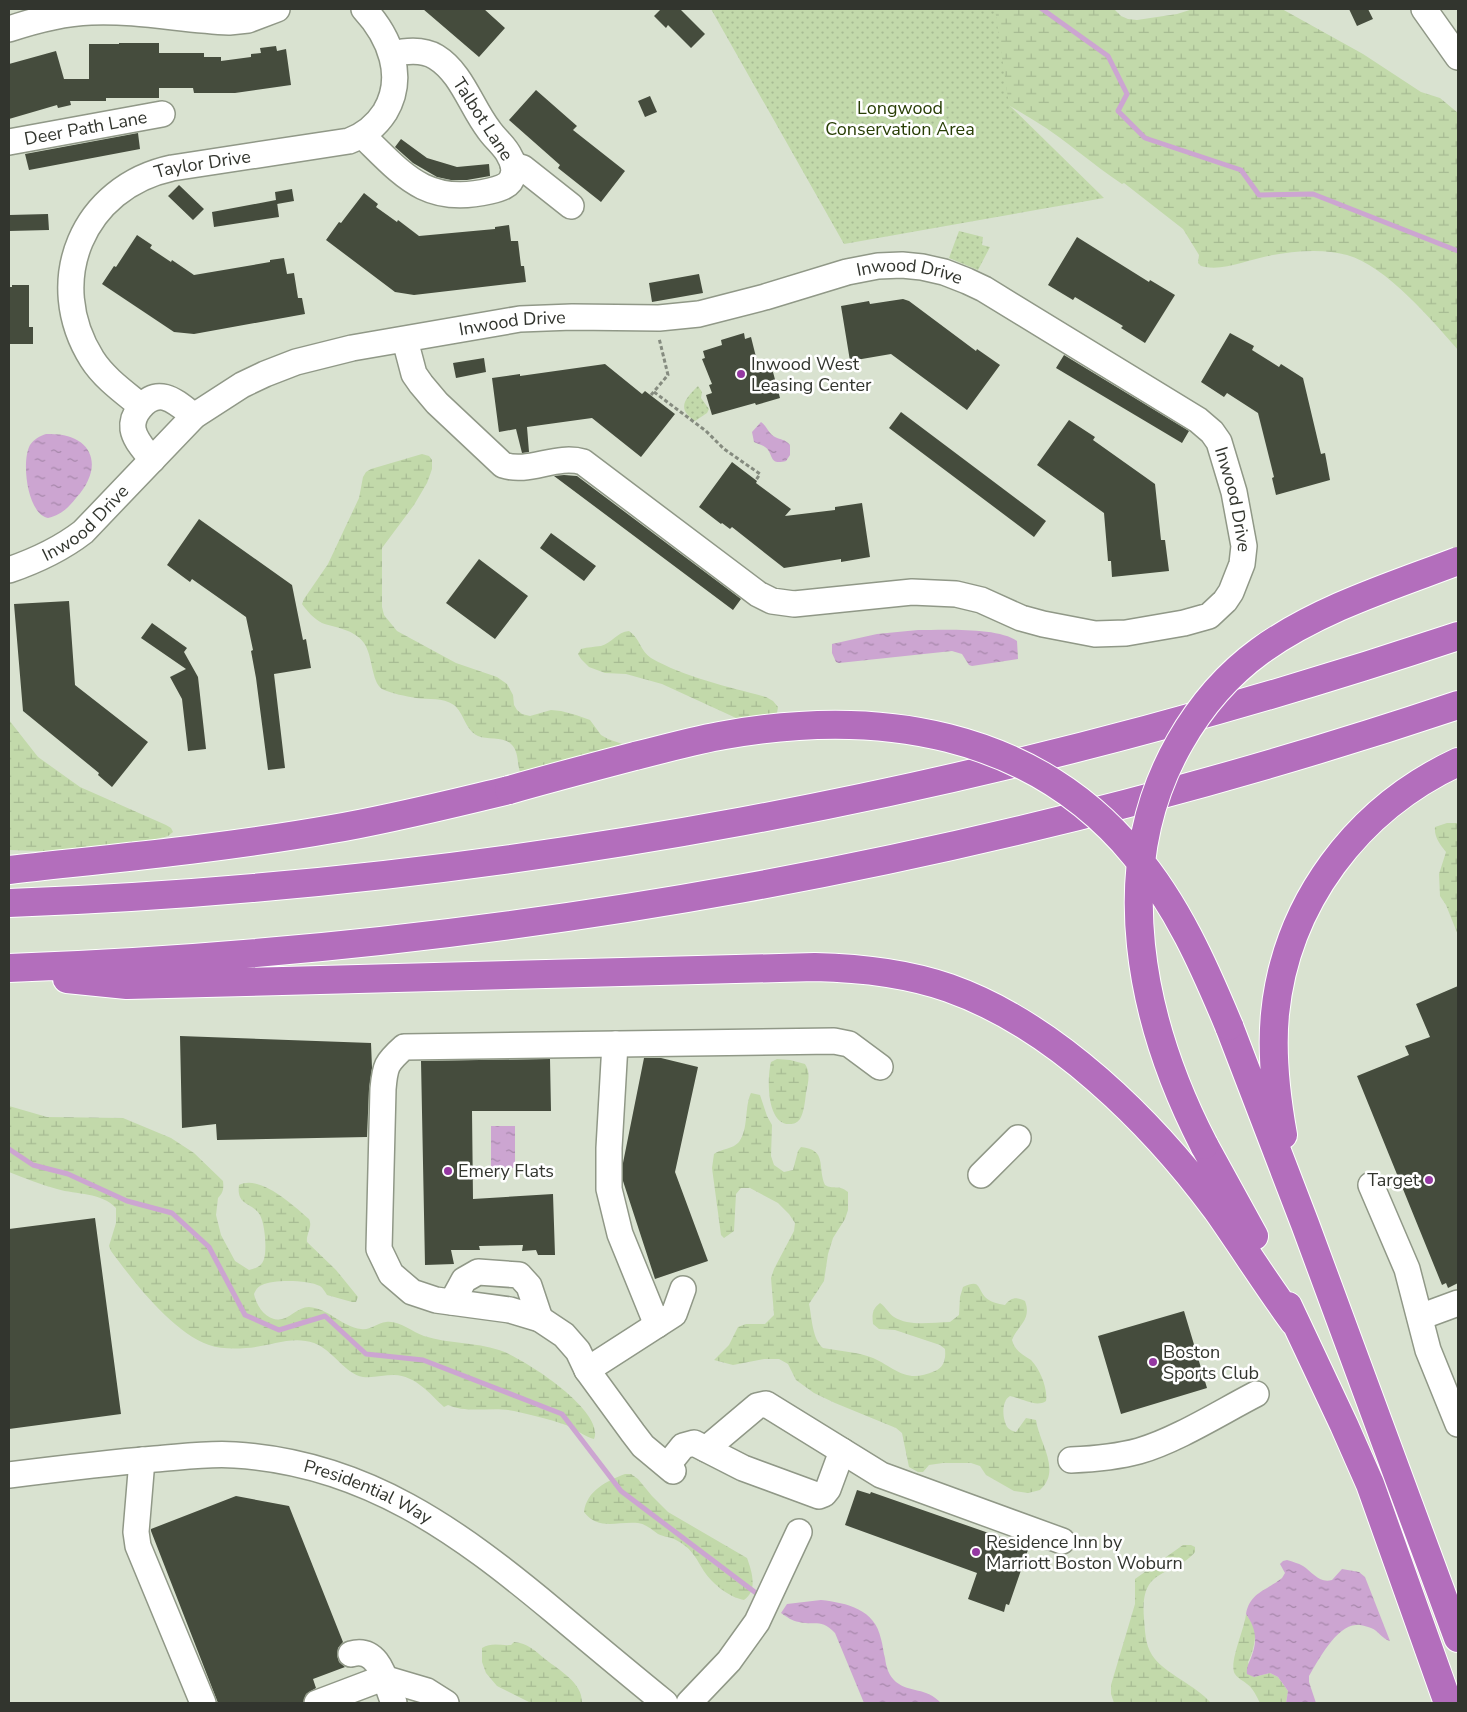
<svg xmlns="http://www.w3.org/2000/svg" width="1467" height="1712" font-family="'Nunito Sans',sans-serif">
<defs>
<pattern id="wetland-marsh" width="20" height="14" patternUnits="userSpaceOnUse" patternTransform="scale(1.25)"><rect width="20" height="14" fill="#c2d9aa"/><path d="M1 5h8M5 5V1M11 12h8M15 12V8" fill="none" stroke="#a7bb93"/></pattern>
<pattern id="park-dots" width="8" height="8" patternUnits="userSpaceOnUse" patternTransform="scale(1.25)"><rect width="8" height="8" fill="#c2d9aa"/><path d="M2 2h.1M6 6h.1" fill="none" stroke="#a7bb93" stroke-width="1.8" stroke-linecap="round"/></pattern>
<pattern id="water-ripples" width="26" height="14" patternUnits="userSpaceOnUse" patternTransform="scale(1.25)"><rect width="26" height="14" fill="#cca5d1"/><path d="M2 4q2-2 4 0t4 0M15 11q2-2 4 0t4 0" fill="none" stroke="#a687aa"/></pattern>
</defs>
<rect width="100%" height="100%" fill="#d9e2d0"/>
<!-- wetland -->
<path fill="url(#wetland-marsh)" d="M839 9H1114L1121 16 1128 19 1137 20 1177 14 1193 9H1282L1363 54 1421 92 1440 98 1458 113V350C1432 320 1386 266 1347 255 1322 248 1293 251 1268 256 1247 260 1222 272 1201 266L1198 263 1199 255 1183 229 1124 183 1122 184C1092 164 1066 140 1035 121 971 82 905 46 839 9Z
M422 454 429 456 432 460V469L427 483 414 505 382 548V607L384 615 397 631 456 663 497 677 507 684 513 695 514 705 517 710 522 714 530 716 551 710 561 711 576 715 590 720 601 735 608 739 634 748 524 780C515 768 521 753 511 744 503 736 487 740 478 736 465 730 464 713 454 705 442 697 429 700 416 698 405 696 393 694 382 689 371 681 373 656 364 643 354 629 336 628 322 623 314 619 307 611 302 604L304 599 328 564 359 498 363 477 366 472 371 469Z
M629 631C640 638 640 651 651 658 684 677 729 687 766 697L773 701 778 707 777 713 774 718 747 723 662 684 626 674 605 673 589 667 581 659 578 654 581 649C588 647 594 647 601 646 612 643 617 632 629 631Z
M9 720 38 757 80 787 166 825 171 828 173 832 168 836 149 841 68 852 9 850Z
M1447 823H1456L1458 824V935L1446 905 1440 896 1439 874 1446 852C1440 844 1434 837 1435 827Z
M777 1059 790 1060 805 1064C811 1073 808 1083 806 1093 805 1102 804 1112 800 1119 797 1123 794 1124 790 1124 766 1125 767 1077 771 1062Z
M751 1093 760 1095 767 1116 772 1125 771 1156 774 1165 784 1172 793 1170 798 1151 801 1147C828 1150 817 1167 825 1185 833 1190 838 1184 848 1192V1210L845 1219 833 1238 828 1254 824 1281 809 1304C812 1317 812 1339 823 1348 840 1351 858 1352 873 1358 897 1369 906 1384 935 1371 944 1367 946 1359 945 1349L940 1345 895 1330 879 1329 873 1324C872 1315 872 1309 880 1303 886 1307 888 1313 894 1317 910 1327 932 1322 950 1322L959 1315 960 1297 963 1287C980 1279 977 1287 985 1297 990 1302 998 1304 1005 1305 1012 1297 1016 1297 1025 1301 1032 1320 1018 1325 1012 1340 1015 1351 1022 1354 1031 1360 1040 1369 1048 1389 1046 1401 1036 1408 1021 1398 1010 1396 1001 1401 1002 1420 1008 1428 1010 1430 1013 1431 1016 1432L1026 1418 1036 1420C1039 1443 1062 1470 1040 1490L1028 1493 1014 1491 986 1475 980 1466 971 1463H943L929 1465 923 1472H918L909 1467 902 1433 896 1428 835 1403 814 1393 796 1380 788 1364 779 1359H764L733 1365 714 1360 729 1345 738 1327 746 1324H765L774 1315 771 1278 774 1269 794 1231 795 1223 789 1214 778 1203 750 1188H741L736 1194 734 1231 724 1238 721 1235 712 1168 714 1154C721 1149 733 1149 739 1142 749 1128 744 1108 751 1093Z
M9 1106 47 1117 123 1118 171 1138 194 1153 223 1181C224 1189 223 1193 218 1198L216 1215 221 1235 235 1261 249 1270C255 1269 262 1266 264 1259 267 1250 265 1224 260 1215 252 1202 236 1206 239 1185 260 1174 294 1206 309 1219 313 1227 306 1233 307 1242L336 1270 358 1297 356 1302H352L327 1295C325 1292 323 1288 320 1286 308 1280 274 1279 262 1285 257 1287 256 1290 254 1294 256 1304 263 1316 274 1319 287 1323 296 1307 309 1307 328 1308 342 1327 361 1329 369 1331 377 1323 386 1322 399 1320 412 1332 424 1336 449 1344 475 1342 499 1350 522 1357 606 1411 594 1439 585 1437 576 1429 566 1425 549 1419 531 1415 514 1411 492 1406 468 1414 448 1405L444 1407C429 1393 416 1376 394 1375 384 1375 374 1378 363 1377 345 1374 333 1350 314 1343 291 1335 269 1347 246 1348 234 1349 220 1349 209 1345 172 1332 134 1282 111 1251L109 1246 116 1223V1208C101 1192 77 1195 57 1189 41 1185 25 1178 9 1172Z
M625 1474H631L638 1479 652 1496 668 1512 747 1558C752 1572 758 1590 744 1600 728 1597 710 1582 702 1568 695 1556 690 1547 676 1540 671 1537 664 1537 658 1534 652 1530 646 1524 638 1523 618 1521 598 1531 584 1512 587 1490 607 1481 625 1474Z
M1183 1545H1191L1195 1547V1552C1183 1567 1163 1569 1151 1582 1143 1591 1143 1607 1144 1618 1145 1631 1145 1644 1152 1655 1163 1673 1196 1685 1211 1703H1114L1111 1694V1685L1135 1604V1579Z
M1246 1614C1248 1618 1254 1623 1255 1629 1256 1639 1253 1653 1248 1662L1254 1677 1270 1673 1278 1677 1288 1691 1286 1703H1260C1257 1697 1253 1688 1247 1684 1243 1680 1238 1679 1235 1674 1228 1664 1245 1628 1246 1614Z
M514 1642C528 1643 535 1651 545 1659 559 1670 583 1683 582 1703H531L497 1686 486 1673 482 1662V1648C492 1642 501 1646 511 1645Z"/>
<!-- park -->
<path fill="url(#park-dots)" d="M711 9H995L1009 105 1104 198 844 244Z
M959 231 983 237 982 245 990 247 978 270 949 258Z
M698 386 702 392 701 398 709 409 707 413 695 421C676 408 685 399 698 386Z"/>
<!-- water -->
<path fill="url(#water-ripples)" d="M761 422C766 425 769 434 775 437 781 440 785 439 790 445V455L786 461C768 466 774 453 765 447 761 444 757 444 754 442L752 432Z
M46 434C92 432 106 465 76 498 68 508 61 515 48 518 27 514 21 461 30 445 34 439 40 436 46 434Z
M918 630C942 630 998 627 1017 641L1018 659 972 666 969 665 962 654 952 651 839 663 836 662 832 653V644L877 634Z
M491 1126H515V1168L491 1167Z
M1287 1560C1293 1562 1298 1563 1303 1566 1312 1572 1320 1584 1332 1580L1342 1569 1359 1572 1365 1577 1390 1641C1382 1639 1379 1631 1371 1628 1367 1627 1360 1624 1356 1625 1336 1626 1318 1661 1309 1676V1682L1316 1703H1286L1288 1691 1278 1677 1270 1673 1254 1677 1247 1674C1246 1666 1250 1662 1252 1655 1258 1639 1255 1627 1246 1614 1250 1592 1266 1591 1282 1578L1285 1573 1280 1564 1283 1561Z
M821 1600C847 1603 875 1609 881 1639 883 1645 883 1652 885 1658 886 1667 889 1676 896 1682 910 1693 926 1687 941 1703H864L835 1633C821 1618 815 1626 799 1622 792 1621 787 1617 781 1613L787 1604Z"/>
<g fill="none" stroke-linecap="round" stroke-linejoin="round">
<!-- stream -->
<path stroke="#cca5d1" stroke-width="5" d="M1042 9 1108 56 1127 94 1118 111 1145 138 1241 170 1259 195 1313 194 1458 251
M9 1149 33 1165 68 1174 127 1201 172 1213 209 1247 245 1315 279 1330 325 1316 366 1354 423 1360 562 1414 621 1491 756 1593"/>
</g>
<!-- building -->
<path fill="#454c3d" d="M423 9H484L505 28 479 57Z
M661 9H680L705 34 691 48 668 25 666 28 654 16Z
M1349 9H1368L1373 19 1357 26Z
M119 43H159V53H204V57H221V61L251 57V54L261 53 260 48 276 46 277 51 286 49 291 85 235 93H194L193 88H159V98H106V101H70L71 105 58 108 57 105 9 119V64L56 51 64 79H89V44H119Z
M536 90 577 126 573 130 625 171 601 202 558 168 560 165 509 120Z
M650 96 657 112 645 117 638 101Z
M138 133 140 149 29 170 25 154Z
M401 139 427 158 457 167 489 164 490 176 467 180H451L437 177 413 163 395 147Z
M179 185 204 209 193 220 168 196Z
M292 189 294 201 277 204V202L279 217 214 227 212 212 276 200 275 192Z
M364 193 378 204 376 207 397 222 398 220 419 236 495 229V227L509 225 511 241H518L521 266H524L526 282 414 295 395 292 326 240 339 222 341 223Z
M48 214 49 230 9 231V215Z
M137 235 152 245 150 248 171 262 172 260 194 275 270 262V260L284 258 287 274 294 273 298 298H302L305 314 194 334 174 332 102 284 114 266 116 267Z
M1077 237 1149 282 1150 280 1175 295 1145 343 1121 328 1123 326 1075 297 1073 300 1048 285Z
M699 274 703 293 652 302 649 283Z
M12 285H29V327H33V344H9V287H12Z
M903 299 909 301 976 351 977 349 1000 365 967 410 891 354 850 361 841 306 869 301 870 304Z
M744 333 745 339 751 337 758 365 770 361 780 398 756 405 755 403 712 415 706 395 712 393 709 385 712 384 702 359 705 358 703 351 722 345 721 340Z
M1230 333 1254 346 1252 350 1279 367 1281 364 1303 378 1321 454 1325 453 1330 480 1276 495 1272 478 1274 477 1258 413 1227 393 1224 397 1201 382Z
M1064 355 1189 431 1182 443 1056 368Z
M484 358 486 372 456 378 453 363Z
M605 364 642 394 645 391 675 414 641 457 592 418 527 427 529 452 522 453 516 429 499 432 492 378 520 374V376Z
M901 412 1046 521 1034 537 889 428Z
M1069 420 1095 437 1093 440 1155 484 1161 540H1165L1169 571 1112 577 1111 561H1108L1104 513 1037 465Z
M732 462 757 481 756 483 791 509 785 516 835 510V507L862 503 870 557 841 562V559L784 568 732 527 730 529 722 523 721 524 699 507Z
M564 475 577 476 741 599 733 610 554 476Z
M199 519 292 585 303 640 306 639 311 668 274 674 285 768 268 770 256 678 251 651 253 650 246 617 192 579 190 582 167 565Z
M551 533 596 566 584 581 540 548Z
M479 559 528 596 495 639 446 603Z
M69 601 75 685 148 742 112 787 98 775 99 773 23 711 14 604Z
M152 623 187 648 184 652 198 677 206 749 188 751 182 699 170 677 186 669 141 638Z
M1458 986V1283L1448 1288 1446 1283 1442 1285 1357 1076 1409 1055 1405 1046 1430 1037 1416 1004Z
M180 1036 371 1043 372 1068 369 1089 367 1137 217 1140 216 1124 182 1128Z
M644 1058H661L698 1067 675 1172 708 1261 655 1279 623 1181V1163Z
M550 1059 551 1111H472L473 1199 553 1194 555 1255H538L536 1250 522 1251 523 1245 479 1246 480 1250H451L454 1264 425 1265 421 1061Z
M95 1218 121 1414 9 1429V1229Z
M1184 1311 1207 1388 1121 1414 1098 1336Z
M857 1490 870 1494 871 1492 1023 1545 1022 1548 1028 1550 1009 1605 1006 1604 1004 1612 968 1599 977 1573 845 1525Z
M236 1496 289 1506 343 1642 338 1648 337 1655 339 1662 345 1667 313 1679 316 1688 306 1694 303 1703H218L151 1531V1529Z"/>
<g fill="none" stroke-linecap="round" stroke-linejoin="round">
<!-- minor casing -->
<g stroke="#909887" stroke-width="28">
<g id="minor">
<path d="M1424 9 1458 57"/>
<path d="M9 29C36 20 63 13 91 12 137 10 183 20 229 22L248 20 277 9"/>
<path d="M363 136C404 176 427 206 490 191 499 189 511 186 513 175 515 169 513 162 510 157 506 147 495 139 489 130 471 107 462 73 436 57 423 49 405 51 392 54"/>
<path id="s1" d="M9 142 162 114"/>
<path d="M513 165 523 168 571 206"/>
<path id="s2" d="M141 406C124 392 104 378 92 359 43 281 83 187 172 168L349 141C365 135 376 126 385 112 406 77 390 37 364 9"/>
<path d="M152 460C145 450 135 441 133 429 132 421 135 414 140 408 159 385 176 402 194 416"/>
<path id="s3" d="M9 570C35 561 61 549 83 532L194 416 242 385 265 374 296 362 352 348 520 319 572 317 659 318 699 314 765 297 847 272 878 266 902 265 922 267 944 272 967 281 984 289 1198 420 1212 432 1219 442 1234 492 1244 546 1242 564 1231 592 1225 601 1209 616 1184 623 1126 633 1095 634 1043 624 1021 618 981 600 956 594 912 592 794 604 772 601 758 594 583 462C556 454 529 474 503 465L437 403 421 384 414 374 405 340"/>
<path d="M615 1044 609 1148V1189L620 1234 657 1325"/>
<path d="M981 1175 1018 1138"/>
<path d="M1371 1185 1407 1269 1428 1350 1458 1424"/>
<path d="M452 1302 464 1280 478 1272 519 1275 529 1286 540 1319"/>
<path d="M1420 1317 1458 1303"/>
<path d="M587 1370 674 1314 683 1289"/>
<path d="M706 1449 757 1406 766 1404 881 1475 1062 1541"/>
<path d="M675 1456 683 1446 694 1443 743 1468 819 1496 824 1494 828 1489 842 1451"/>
<path d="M142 1460 136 1532 138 1546 203 1703"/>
<path d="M1071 1460C1094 1459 1117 1457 1139 1451 1177 1440 1221 1412 1256 1394"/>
<path d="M673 1471 643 1446 633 1433 587 1370 578 1351 564 1335 540 1319 510 1310 436 1300 412 1292 391 1274 379 1249 383 1089C385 1066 386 1063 404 1047L834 1041 849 1044 880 1067"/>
<path id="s4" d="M9 1475C57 1469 106 1463 155 1459 182 1457 208 1453 235 1455 365 1463 458 1531 554 1611 591 1642 628 1673 665 1703"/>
<path d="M351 1654C380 1646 385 1682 394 1703"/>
<path d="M317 1703 383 1678 427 1691 446 1703"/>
<path d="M689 1703 729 1661 757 1622 799 1532"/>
</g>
</g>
<!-- highway casing -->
<g stroke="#fff" stroke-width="30">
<path id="highway" d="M9 870C116 858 225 848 332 829 391 819 450 804 509 790
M9 903C501 885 991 792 1458 636
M9 968C500 950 992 861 1458 705
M67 979 127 985 815 967C861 968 906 973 949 988 1054 1025 1152 1122 1217 1210 1243 1247 1267 1285 1294 1322
M1229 1026 1305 1224 1458 1638
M1283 1135C1276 1096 1271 1055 1275 1014 1286 903 1357 809 1458 762
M1204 1145 1254 1236
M1288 1306 1344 1425 1370 1484 1448 1703"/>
</g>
<!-- path -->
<path stroke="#858b7f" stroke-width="3" stroke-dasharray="4 2.5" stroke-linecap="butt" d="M654 392 706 431 724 449 760 474 756 480
M651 395 668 375 659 338"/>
<!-- minor -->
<use href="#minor" stroke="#fff" stroke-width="25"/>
<!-- highway -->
<use href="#highway" stroke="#b36ebc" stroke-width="28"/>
<!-- highway-bridge casing -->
<g stroke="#fff" stroke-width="30" stroke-linecap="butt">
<path id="highway-bridge" d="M509 790C551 778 593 767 635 756 665 749 694 740 725 735 876 708 1032 730 1135 855 1177 905 1204 966 1229 1026
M1204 1145C1141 1023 1107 869 1180 742 1200 707 1227 675 1260 651 1318 609 1392 586 1458 561"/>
</g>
<!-- highway-bridge -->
<use href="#highway-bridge" stroke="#b36ebc" stroke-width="28"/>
</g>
<!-- markers -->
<g fill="#9538a2" stroke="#fff" stroke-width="2">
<circle cx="741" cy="374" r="5"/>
<circle cx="448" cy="1171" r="5"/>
<circle cx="1429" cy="1180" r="5"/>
<circle cx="1153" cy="1362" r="5"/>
<circle cx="976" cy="1552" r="5"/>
</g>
<g text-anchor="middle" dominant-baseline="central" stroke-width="5" stroke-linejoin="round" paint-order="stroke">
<!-- park labels -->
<g font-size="18" fill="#283e05" stroke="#fff">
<text x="900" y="108">Longwood<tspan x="900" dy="21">Conservation Area</tspan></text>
</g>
<!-- street labels -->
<g font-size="18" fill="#32352e" stroke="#fff">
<text transform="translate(483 119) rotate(57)">Talbot Lane</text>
<text stroke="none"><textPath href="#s1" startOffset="78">Deer Path Lane</textPath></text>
<text stroke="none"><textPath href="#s2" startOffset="344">Taylor Drive</textPath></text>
<text stroke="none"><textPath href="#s3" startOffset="985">Inwood Drive</textPath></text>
<text stroke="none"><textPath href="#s3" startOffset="580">Inwood Drive</textPath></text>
<text stroke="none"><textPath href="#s3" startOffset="1404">Inwood Drive</textPath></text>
<text stroke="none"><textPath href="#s3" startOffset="91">Inwood Drive</textPath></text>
<text stroke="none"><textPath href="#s4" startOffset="366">Presidential Way</textPath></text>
</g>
<!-- poi labels -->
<g font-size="18" fill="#32352e" stroke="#fff" text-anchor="start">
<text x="751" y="364">Inwood West<tspan x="751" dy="21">Leasing Center</tspan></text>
<text x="458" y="1171">Emery Flats</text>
<text x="1419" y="1180" text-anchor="end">Target</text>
<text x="1163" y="1352">Boston<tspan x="1163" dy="21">Sports Club</tspan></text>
<text x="986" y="1542">Residence Inn by<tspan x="986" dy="21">Marriott Boston Woburn</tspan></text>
</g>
</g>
<!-- border -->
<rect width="1467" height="1712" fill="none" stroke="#32352e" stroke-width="20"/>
</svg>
